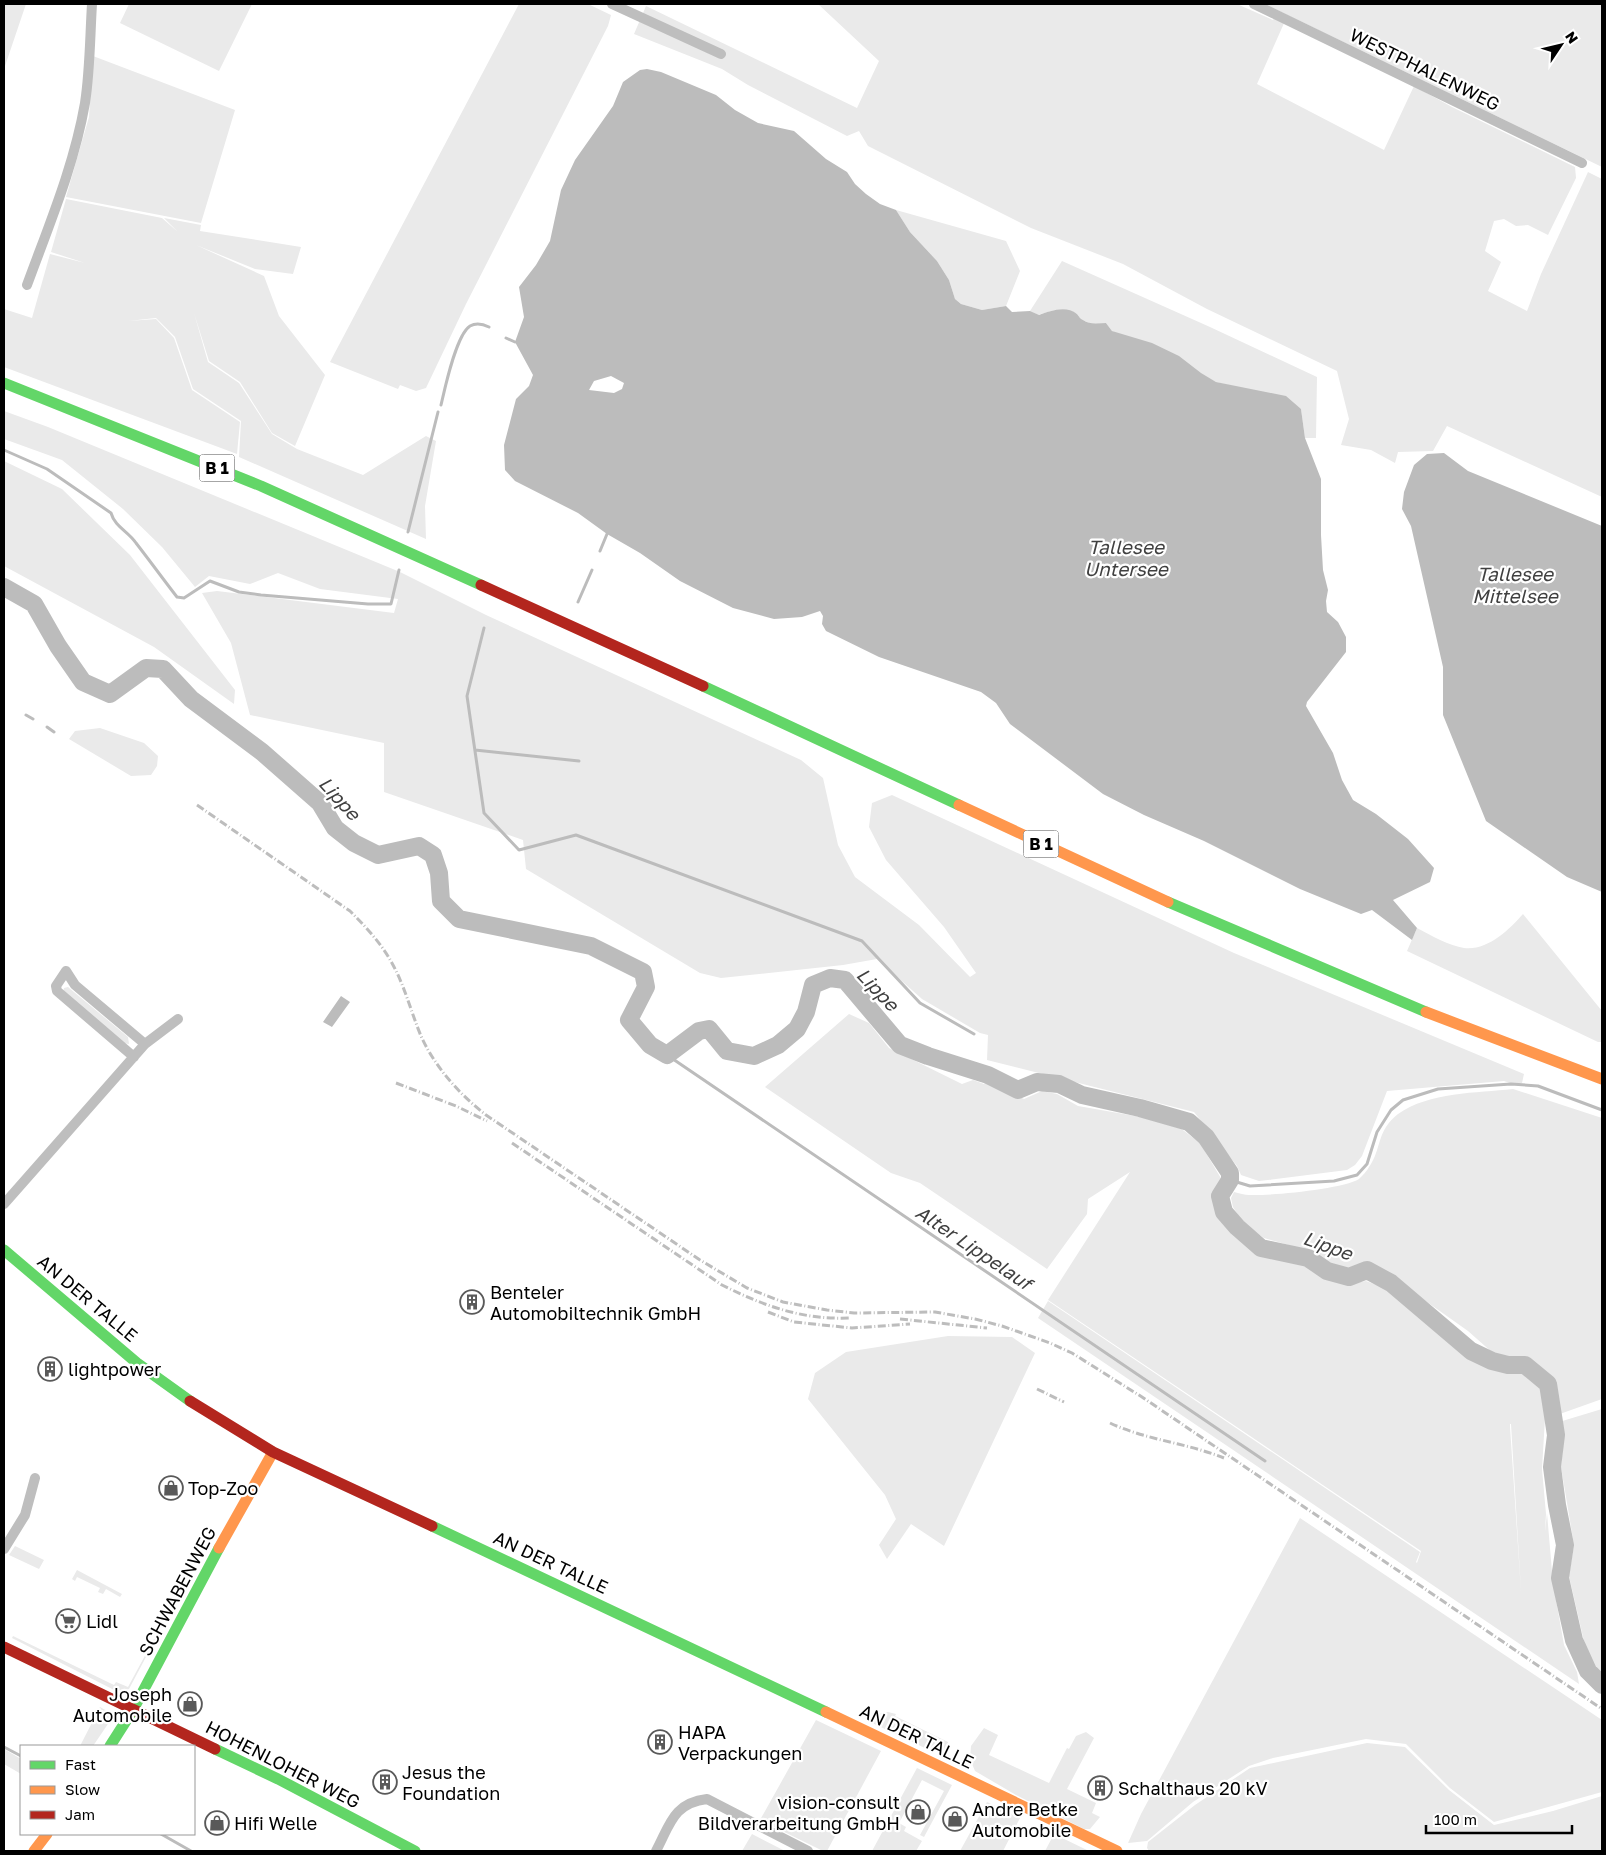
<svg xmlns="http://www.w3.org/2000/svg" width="1606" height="1855" font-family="'Golos Text',sans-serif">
<rect width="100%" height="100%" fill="#fff"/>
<!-- green -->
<path fill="#eaeaea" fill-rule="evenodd" d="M4 4H26L4 69Z
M129 4H252L219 71 120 23Z
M519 4H588L611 15 608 26 466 304 426 388 416 391 400 385 398 389 330 362Z
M818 4H1237L1273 20 1275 16 1285 21 1257 84 1384 150 1414 86 1452 107 1575 167 1576 178 1548 235 1528 225 1516 226 1504 219 1494 221 1485 251 1501 262 1488 291 1527 311 1541 274 1588 172 1602 179V497L1447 426 1433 451 1398 452 1395 463 1371 450 1341 445 1349 419 1337 371 1207 309 1123 264 1031 228 868 146 859 131 847 136 748 85 722 69 634 34 646 6 857 108 879 61Z
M1265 4H1602V167Z
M93 56 235 110 201 223 66 197 89 117Z
M66 199 162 218 178 232 164 218 201 225 200 231 301 247 293 274 255 269 196 245 264 276 279 316 325 375 295 446 272 433 240 382 209 361 194 313 208 362 239 383 272 434 297 449 363 475 426 436 436 441 425 506 426 539 239 457 241 421 193 389 175 337 156 318 128 321 156 319 174 338 192 390 240 422 237 454 4 367V309L32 318 50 254 85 263 51 252Z
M896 210 1006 241 1020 271 1006 306 982 310 961 304 955 299 949 280 937 261 910 232Z
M1062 261 1210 327 1317 377 1316 438H1305L1301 409 1245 389 1216 382 1112 331 1106 323C1098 324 1090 325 1083 320 1080 319 1079 316 1077 314 1066 306 1050 311 1038 315L1030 311Z
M4 411 48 427 400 572 486 615 801 760 823 778 838 845 855 877 919 925 970 977 976 973 944 927 886 860 869 827 872 803 892 795 1234 953 1524 1074 1522 1083H1510L1504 1081 1387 1091 1362 1156 1355 1165 1347 1170 1259 1181 1241 1175 1237 1166 1194 1112 987 1060 988 1035 980 1033 922 999 877 959 843 965 721 978 700 973 526 869 523 840 384 792V743L250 715 231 643 202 593 217 591 394 613 398 599 320 589 278 573 250 584 209 576 195 587 162 547 123 509 62 460 4 439Z
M4 461 62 489 130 555 235 690 234 704 154 647 4 566Z
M100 728 144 743 158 756 157 766 151 775 131 776 69 739 75 731Z
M1523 914 1602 1011V1042H1598L1407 951 1417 928C1430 935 1450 946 1464 948 1487 951 1509 930 1523 914Z
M68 987 128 1037 129 1044 123 1043 63 992 64 988Z
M849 1014 869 1023 889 1048 962 1084 973 1080 984 1084 987 1080 1024 1099 1042 1091 1057 1094 1078 1106 1141 1117 1179 1127 1200 1143 1222 1180 1218 1194 1220 1211 1233 1230 1258 1250 1306 1262 1348 1284 1366 1281 1387 1289 1457 1345 1506 1371H1521L1541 1388 1550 1417 1545 1418 1542 1469 1546 1514 1545 1532 1547 1513 1553 1583 1564 1645 1577 1672 1579 1684 1038 1318 1048 1301 1420 1552 1416 1562 1417 1563 1421 1551 1048 1300 1130 1172 1088 1199 1087 1214 1047 1269 920 1183 891 1173 765 1087ZM1510 1424H1511L1521 1591 1510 1427Z
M1513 1089 1602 1118V1399L1557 1415 1552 1381 1529 1359 1494 1354 1468 1331 1420 1297 1396 1278 1368 1264 1348 1271 1329 1266 1310 1251 1264 1238 1243 1223 1233 1207 1231 1198 1234 1192C1239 1193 1245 1195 1249 1195 1270 1196 1343 1189 1359 1179 1362 1176 1367 1171 1369 1167 1382 1149 1376 1131 1398 1114 1429 1092 1477 1093 1513 1089Z
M948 1336 1012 1337 1035 1353 944 1546 911 1524 887 1559 879 1545 896 1519 885 1495 808 1399 815 1373 846 1352Z
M1602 1409V1678L1593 1669 1583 1637 1569 1576 1574 1545 1561 1467 1564 1437 1559 1422Z
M1300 1518 1602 1720V1792L1494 1822 1450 1788 1406 1744 1366 1739 1273 1758 1249 1766 1193 1802 1147 1841 1128 1843 1141 1814Z
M15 1546 44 1560 39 1569 9 1555Z
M77 1570 122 1594 120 1597 106 1589 103 1594 98 1592 100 1588 77 1577 75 1581 72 1579Z
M13 1636 114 1685 116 1682 128 1687 154 1639 155 1640 129 1689 118 1692 12 1638Z
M100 1707 107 1711 110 1721 93 1746H80Z
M888 1712 896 1714 895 1716 948 1742C948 1754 935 1751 927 1749L866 1720V1716Z
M816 1720 881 1751 827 1851H823L760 1820Z
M984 1728 998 1735 989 1755 1049 1783 1067 1748 1069 1749 1076 1736 1086 1732 1094 1738 1067 1789 1096 1803 1092 1813 1100 1817 1090 1829H1084L1016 1795 975 1771 970 1759 971 1746Z
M1367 1743 1405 1747 1449 1790 1494 1825 1553 1811 1602 1796V1851H1149L1147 1848 1148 1842 1195 1805 1250 1768Z
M4 1749 21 1759V1774L4 1764Z
M917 1768 952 1785 924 1837 920 1835 944 1791 922 1780 899 1823 906 1827 904 1831 922 1841 916 1851H872Z
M987 1802 1020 1818 1003 1851H960Z
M752 1834 785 1851H742Z
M1054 1834 1089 1851H1045Z"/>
<!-- water -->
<path fill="#bcbcbc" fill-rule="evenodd" d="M647 69 661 72 716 95 735 110 758 123 794 131 826 159 847 172 855 184 866 194 880 204 896 210 910 232 937 261 949 280 955 299 961 304 982 310 1006 306 1012 312 1030 311 1039 315C1050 311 1066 305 1077 314 1079 316 1080 319 1083 320 1090 325 1098 323 1106 323L1112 331 1152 343 1179 356 1201 373 1216 382 1286 396 1301 409 1305 438 1321 479V535L1323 570 1328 590 1326 601 1327 612 1338 622 1346 637V652L1307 702 1306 706 1333 753 1342 780 1353 800 1376 814 1408 839 1434 868 1430 882 1393 900 1417 928 1412 940 1372 910 1361 914 1300 889 1204 841 1144 815 1103 794 1010 724 996 703 981 692 879 657 826 631 822 624 823 616 820 611 802 617 774 619 733 608 680 581 640 553 607 534 578 513 515 481 505 470 504 445 516 399 529 386 533 375 515 342 524 317 519 287 536 265 550 241 561 190 575 160 613 106 623 82 640 70ZM611 376 624 383 622 389 614 393 589 390 594 381Z
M1444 453 1468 471 1602 526V892L1567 877 1486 821 1443 715V667L1411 526 1402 509 1404 492 1414 465 1427 454Z
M341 996 350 1002 332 1027 323 1022Z"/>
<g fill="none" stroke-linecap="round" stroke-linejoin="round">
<!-- stream -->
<path stroke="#bcbcbc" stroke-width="3" d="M506 338 515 342
M441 405C445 388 456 335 470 326 477 322 483 324 489 327
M4 450 47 469 111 513C115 527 128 531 136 543 150 561 163 579 177 597L184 598 210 581 239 592 261 595 368 604H391L399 570
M408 532 438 412
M600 551 607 534
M578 602 592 570
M484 628 467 696 484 813 519 850 576 835 862 941 920 1003 974 1034
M26 715 33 719
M47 727 54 732
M475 750 579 761
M667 1055 1265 1461
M1230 1180 1250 1186 1334 1181 1357 1175 1367 1164 1377 1132 1391 1110 1403 1100 1438 1089 1511 1084 1538 1086 1602 1110
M4 1747 21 1756
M161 1834 191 1851"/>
<!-- river -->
<path stroke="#bcbcbc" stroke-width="18" d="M4 587 34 604 58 646 83 682 110 694 146 668 163 669 191 699 262 752 320 803 335 828 354 843 378 855 419 846 433 855 439 873 441 901 459 919 591 946 643 972 646 987 629 1020 650 1045 667 1055 699 1031 709 1029 727 1051 754 1056 778 1045 797 1029 806 1012 813 985 830 978 845 980 900 1045 928 1056 988 1075 1018 1090 1037 1082 1059 1084 1082 1095 1140 1108 1189 1122 1206 1137 1230 1173V1180L1220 1196 1224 1212 1237 1227 1261 1248 1308 1258 1327 1271 1349 1277 1367 1270 1391 1283 1471 1351 1492 1361 1508 1365H1525L1548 1384 1556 1435 1552 1467 1557 1505 1565 1545 1560 1578 1574 1640 1588 1671 1602 1685"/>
<!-- street -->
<path stroke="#bebebe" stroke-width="10" d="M612 4 721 54
M1254 4 1582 163
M27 285C49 225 74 166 85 103 90 71 90 36 92 4
M134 1057 57 991 56 986 66 971 75 985 145 1044
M4 1204 145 1044 178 1019
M4 1549 25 1515 35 1478
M656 1851C670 1825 673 1803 707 1799L808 1851"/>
<!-- fast -->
<path stroke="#63d668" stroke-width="11" d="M4 383 261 486 481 585
M703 686 959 805
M1168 902 1426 1012
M4 1250 137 1363 190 1401
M432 1526 826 1712
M110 1746 133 1710 219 1548
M215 1749 278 1779 415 1851"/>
<!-- slow -->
<path stroke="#ff974d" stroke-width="11" d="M959 805 1168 902
M1426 1012 1602 1079
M219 1548 273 1452
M826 1712 1117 1851
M34 1851 47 1834"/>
<!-- jam -->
<path stroke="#b3261e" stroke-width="11" d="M481 585 703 686
M190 1401 273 1452 432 1526
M4 1647 215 1749"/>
<!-- rail -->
<path stroke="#bdbdbd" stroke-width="3" stroke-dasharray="8 2.5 1 2.5" stroke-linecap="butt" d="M197 805 350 911C366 927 382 944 393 965 405 987 411 1012 421 1036 435 1067 459 1094 486 1115L700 1260 747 1288 783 1302 827 1310 854 1313 935 1312 975 1319 1002 1326 1050 1343 1072 1353 1142 1397 1602 1709
M396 1083 456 1106 487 1121
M512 1143 722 1285C764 1306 802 1320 850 1318
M768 1312 794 1322 852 1328 910 1324
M900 1319 987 1328
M1037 1389 1064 1402
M1110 1423C1146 1440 1187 1443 1224 1458"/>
</g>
<!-- icons -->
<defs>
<g id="building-ring" transform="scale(1.25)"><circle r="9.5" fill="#fff" stroke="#595959" stroke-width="1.5"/><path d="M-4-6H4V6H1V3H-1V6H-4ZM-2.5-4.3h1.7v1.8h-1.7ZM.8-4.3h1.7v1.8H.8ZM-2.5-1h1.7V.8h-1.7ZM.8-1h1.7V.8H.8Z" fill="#595959"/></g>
<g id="shop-ring" transform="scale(1.25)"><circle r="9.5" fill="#fff" stroke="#595959" stroke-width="1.5"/><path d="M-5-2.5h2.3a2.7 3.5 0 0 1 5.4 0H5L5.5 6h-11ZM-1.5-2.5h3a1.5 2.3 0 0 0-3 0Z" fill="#595959"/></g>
<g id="supermarket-ring" transform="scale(1.25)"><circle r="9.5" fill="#fff" stroke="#595959" stroke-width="1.5"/><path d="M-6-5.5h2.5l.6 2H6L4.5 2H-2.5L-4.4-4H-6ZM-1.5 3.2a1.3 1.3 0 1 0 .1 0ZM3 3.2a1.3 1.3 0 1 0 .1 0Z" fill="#595959"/></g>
</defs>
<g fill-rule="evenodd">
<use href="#building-ring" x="472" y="1302"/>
<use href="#building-ring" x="50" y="1369"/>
<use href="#shop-ring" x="171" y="1488"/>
<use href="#supermarket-ring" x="68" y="1621"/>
<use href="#shop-ring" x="190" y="1704"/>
<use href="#building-ring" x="660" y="1742"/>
<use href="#building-ring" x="385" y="1782"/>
<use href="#building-ring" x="1100" y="1788"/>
<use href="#shop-ring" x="918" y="1812"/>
<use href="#shop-ring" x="955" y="1819"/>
<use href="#shop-ring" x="217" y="1823"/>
</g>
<g text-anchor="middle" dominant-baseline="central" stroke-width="4.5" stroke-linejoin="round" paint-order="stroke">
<!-- shield labels -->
<g fill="#fff" stroke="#4c4c4c" stroke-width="1">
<rect x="199.5" y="454.5" width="35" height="27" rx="4"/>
<rect x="1023.5" y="830.5" width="35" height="27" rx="4"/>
</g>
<g font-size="16" font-weight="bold" fill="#000">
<text x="217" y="468">B 1</text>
<text x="1041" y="844">B 1</text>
</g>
<!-- street labels -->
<g font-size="18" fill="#000" stroke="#fff">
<text transform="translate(1425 69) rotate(26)">WESTPHALENWEG</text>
<text transform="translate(88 1298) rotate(40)">AN DER TALLE</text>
<text transform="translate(551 1562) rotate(25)">AN DER TALLE</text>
<text transform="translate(177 1591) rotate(-62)">SCHWABENWEG</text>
<text transform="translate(917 1736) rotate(26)">AN DER TALLE</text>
<text transform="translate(283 1764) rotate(27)">HOHENLOHER WEG</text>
</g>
<!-- poi labels -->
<g font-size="18" fill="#000" stroke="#fff" text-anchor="start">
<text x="490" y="1292">Benteler<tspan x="490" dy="21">Automobiltechnik GmbH</tspan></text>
<text x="68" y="1369">lightpower</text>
<text x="188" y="1488">Top-Zoo</text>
<text x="86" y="1621">Lidl</text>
<text x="172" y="1694" text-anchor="end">Joseph<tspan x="172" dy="21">Automobile</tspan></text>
<text x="678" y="1732">HAPA<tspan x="678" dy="21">Verpackungen</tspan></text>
<text x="402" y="1772">Jesus the<tspan x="402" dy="21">Foundation</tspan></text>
<text x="1118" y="1788">Schalthaus 20 kV</text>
<text x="900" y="1802" text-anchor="end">vision-consult<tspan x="900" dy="21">Bildverarbeitung GmbH</tspan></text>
<text x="972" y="1809">Andre Betke<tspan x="972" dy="21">Automobile</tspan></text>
<text x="234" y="1823">Hifi Welle</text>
</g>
<!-- water labels -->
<g font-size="19" font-style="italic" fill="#404040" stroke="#fff">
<text x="1126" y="546">Tallesee<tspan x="1126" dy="22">Untersee</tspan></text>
<text x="1515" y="573">Tallesee<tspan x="1515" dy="22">Mittelsee</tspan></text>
<text transform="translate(340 798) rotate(48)">Lippe</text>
<text transform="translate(878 989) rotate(46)">Lippe</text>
<text transform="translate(1328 1245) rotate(20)">Lippe</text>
<text transform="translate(974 1247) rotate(34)">Alter Lippelauf</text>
</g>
</g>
<!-- border -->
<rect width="1606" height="1855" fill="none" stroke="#000000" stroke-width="10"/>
<!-- legend -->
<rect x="20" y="1745" width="175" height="90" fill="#ffffff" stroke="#999999"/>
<rect x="30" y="1761" width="25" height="8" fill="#63d668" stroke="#999999"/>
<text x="65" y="1770" font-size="15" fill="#000000">Fast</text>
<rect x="30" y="1786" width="25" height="8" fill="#ff974d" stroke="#999999"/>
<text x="65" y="1795" font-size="15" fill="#000000">Slow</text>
<rect x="30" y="1811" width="25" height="8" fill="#b3261e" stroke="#999999"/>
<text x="65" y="1820" font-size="15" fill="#000000">Jam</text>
<!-- north arrow -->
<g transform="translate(1561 45) rotate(55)" stroke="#ffffff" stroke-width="4" paint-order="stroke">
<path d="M0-4L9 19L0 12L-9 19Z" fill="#000000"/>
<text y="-8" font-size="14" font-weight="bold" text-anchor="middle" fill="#000000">N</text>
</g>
<!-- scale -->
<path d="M1426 1825v8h146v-8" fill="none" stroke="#000000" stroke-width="2.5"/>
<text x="1434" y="1825" font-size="15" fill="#000000" stroke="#ffffff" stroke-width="4" paint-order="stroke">100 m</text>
</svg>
